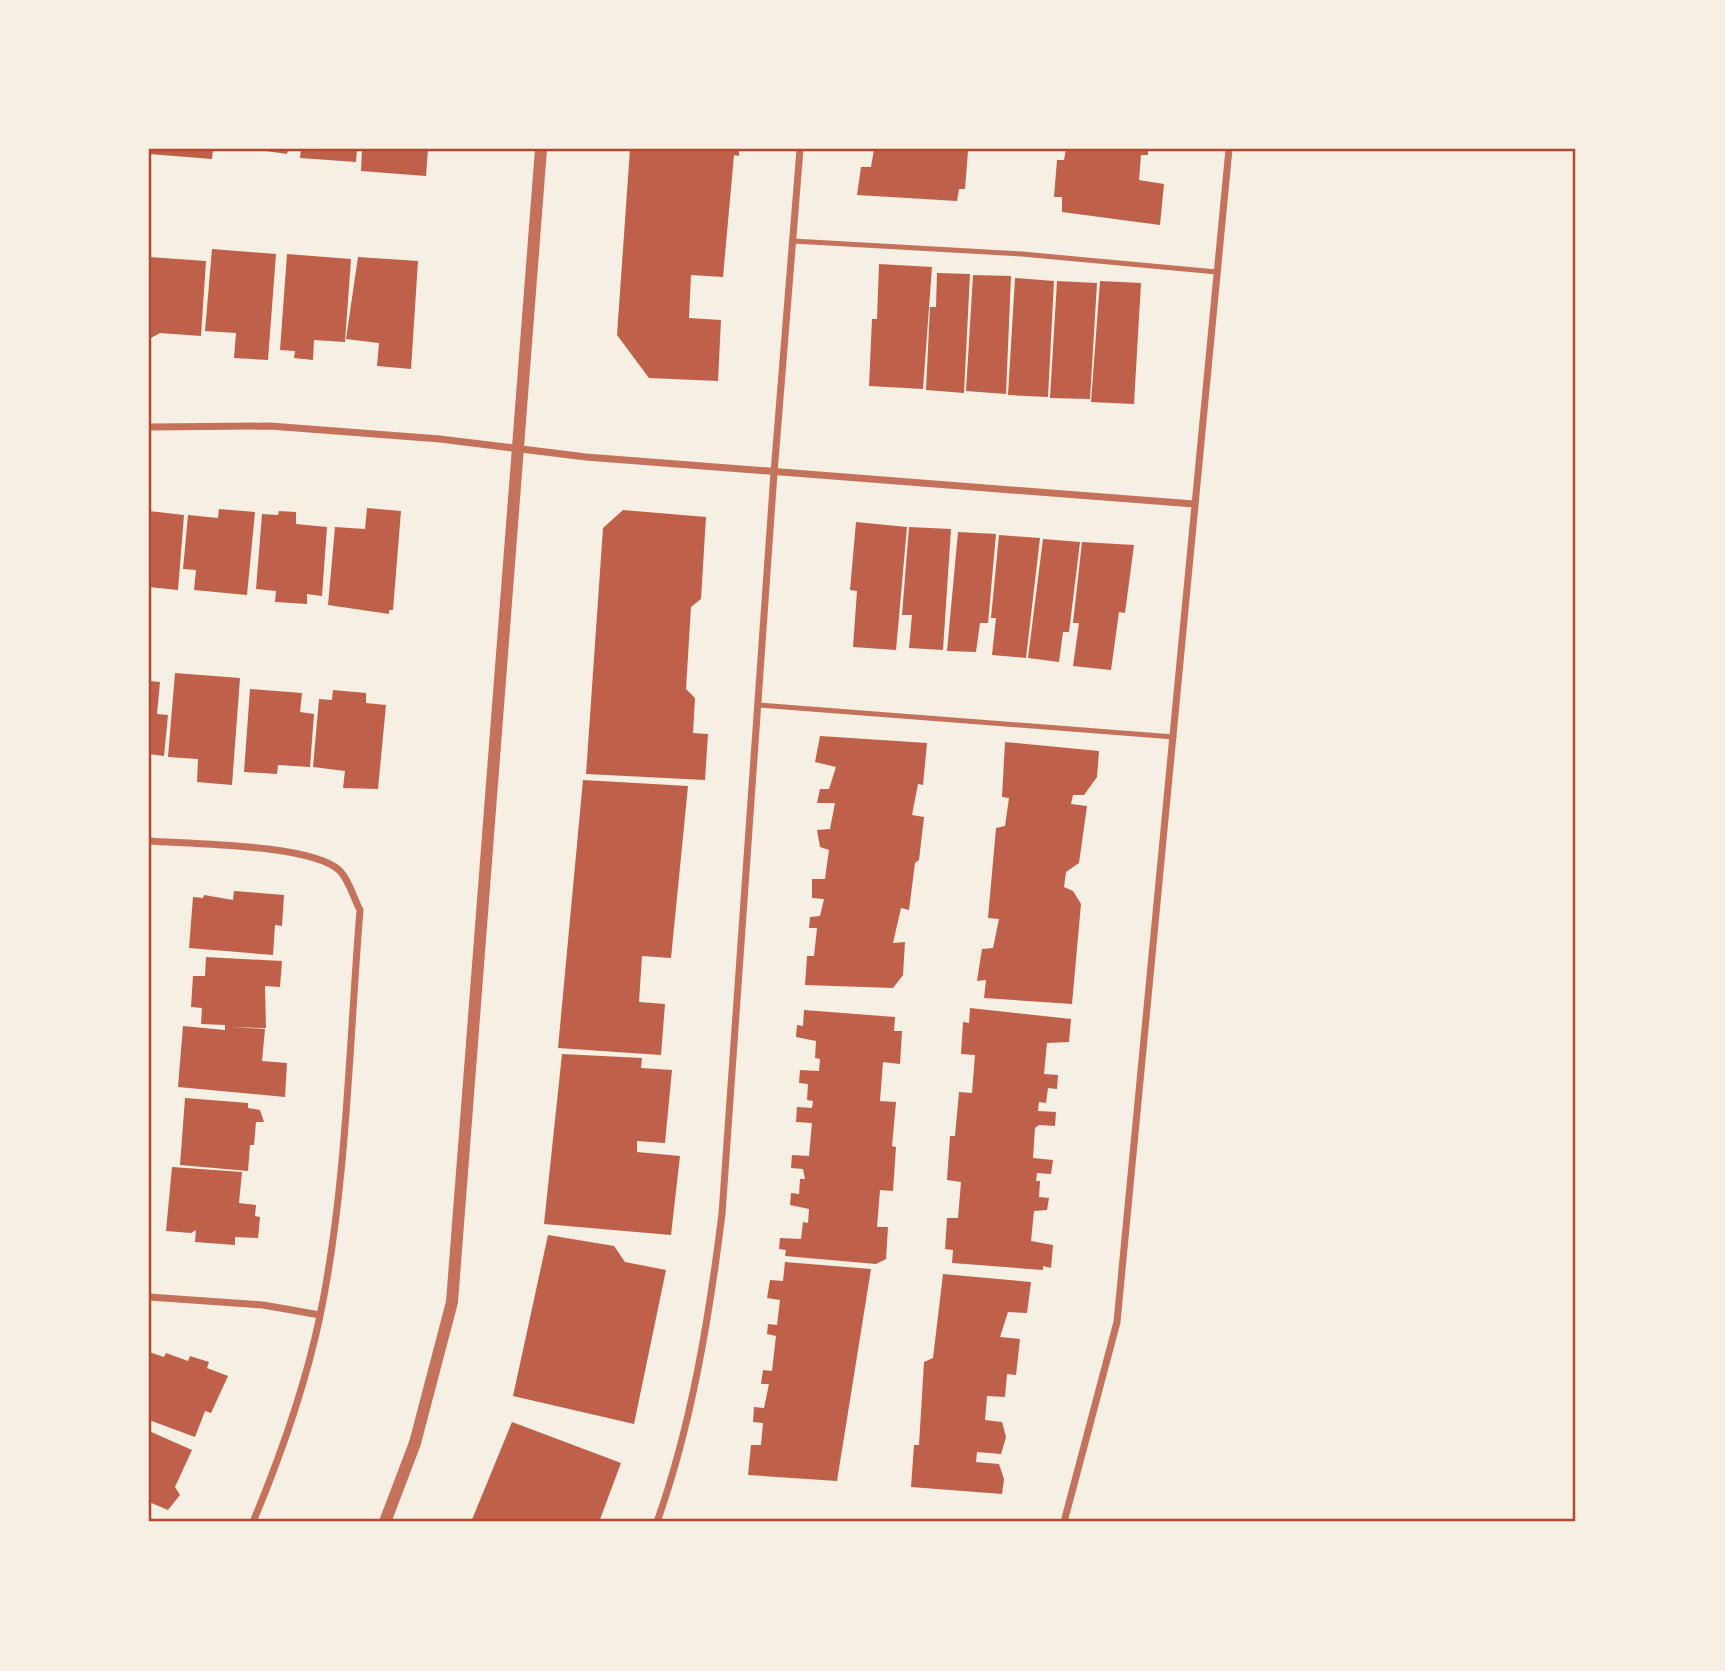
<svg xmlns="http://www.w3.org/2000/svg" width="1725" height="1671" font-family="'Nunito Sans',sans-serif">
<rect width="100%" height="100%" fill="#f6efe4"/>
<!-- building -->
<path fill="#bf614a" d="M149 149H213L212 159 149 154Z
M252 149H288L287 154Z
M301 149H357L356 162 300 158Z
M362 149H428L426 176 361 171Z
M630 149H739V156L734 155 723 277 691 275 689 318 721 320 718 381 649 378 617 335Z
M874 149 968 151 965 189H959L957 201 857 195 861 167H871Z
M1066 149H1148V155H1141L1139 180 1164 184 1160 225 1062 212V197H1054L1057 160H1064Z
M212 249 276 254 268 360 234 358 236 333 205 331Z
M287 254 351 259 345 342 314 340 313 360 294 358 295 351 280 350Z
M149 257 206 261 201 336 160 333 149 339Z
M358 257 418 261 411 369 377 366 379 343 346 339Z
M879 264 932 267 923 389 869 386 872 319H877Z
M937 273 970 274 964 393 926 390 930 307H936Z
M973 275 1011 276 1006 394 966 391Z
M1015 278 1054 281 1048 397 1008 395Z
M1057 281 1097 283 1090 399 1050 398Z
M1100 281 1141 283 1134 404 1091 402Z
M367 508 401 511 393 610H389V614L328 605 335 527 365 529Z
M219 509 255 512 247 595 194 590 196 570 183 569 188 515 218 518Z
M623 510 706 517 701 599 691 607 686 689 695 698 693 733 708 734 705 780 586 774 603 528Z
M149 511 184 515 178 590 149 587Z
M279 511 296 512V524L327 527 322 596 307 594V604L275 602 276 591 256 589 262 514 278 515Z
M856 522 907 527 896 650 853 647 857 591 850 590Z
M909 527 951 529 943 650 909 648 912 615H902Z
M958 532 996 534 988 623H980L976 652 947 651Z
M999 535 1040 538 1026 658 992 655 996 618H991Z
M1043 539 1080 542 1069 632H1063L1059 662 1028 658Z
M1082 542 1134 545 1125 613 1119 612 1111 670 1073 666 1079 623H1073Z
M175 673 240 678 232 785 197 782 198 759 168 757Z
M149 681 160 682 157 714 168 715 164 756 149 754Z
M250 689 302 693 300 712 314 714 310 767 278 765 277 774 244 772Z
M333 690 366 693V703L386 705 378 789 343 788 345 771 313 767 319 699 332 700Z
M820 736 927 743 923 785 918 784 912 815 924 817 919 860 915 863 909 910 901 908 893 943 905 942 903 975 893 988 805 985 807 956H814L817 928H809L810 917 820 916 824 899 812 898V879H825L829 850 820 847 817 830 830 829 835 803H817L820 789H829L836 767 815 762Z
M1005 742 1099 751 1097 777 1084 795H1073L1071 804 1087 806 1079 863 1066 872 1064 887 1073 891 1081 904 1072 1004 984 998 986 980 977 981 982 949 993 948 999 919 988 918 996 828 1005 826 1009 798 1002 797Z
M583 780 688 786 671 958 642 956 639 1002 665 1004 661 1055 558 1048Z
M234 891 284 895 282 926 275 925 273 955 189 948 193 897 203 898 204 895 233 900Z
M206 957 282 961 280 987 265 986 266 1028 232 1027 265 1029 262 1061 287 1063 285 1097 178 1087 183 1026 225 1030V1025L201 1024 202 1008 191 1007 193 976H205Z
M970 1008 1071 1019 1069 1042 1047 1043 1044 1074 1058 1075 1057 1089 1048 1088 1046 1103 1039 1102 1038 1111 1056 1112 1055 1126 1039 1125 1035 1128 1033 1158 1053 1160 1051 1174 1037 1173 1036 1181H1040L1039 1197 1049 1198 1047 1210 1034 1211 1031 1241 1053 1245 1051 1268 1043 1266V1270L952 1263 953 1250 945 1249 947 1218H958L961 1182 947 1180 950 1136H955L959 1092 972 1093 975 1055 961 1054 963 1022 969 1023Z
M804 1010 895 1017 894 1031H902L900 1064 883 1062 880 1101 896 1102 892 1146 896 1147 893 1191 880 1190 877 1227H888L886 1259 876 1264 785 1256 786 1250 779 1249 780 1238 801 1239 803 1222 808 1223 809 1209 790 1205 791 1193 799 1194 800 1179H805L803 1169 791 1168 792 1155 809 1156 812 1123 796 1122 797 1107 812 1108 813 1101 807 1100 808 1084 799 1083 800 1070 819 1071 820 1059 815 1058 816 1041 796 1037 797 1025 803 1026Z
M562 1054 642 1058 641 1068 672 1070 665 1143 637 1141V1152L680 1156 671 1235 544 1224Z
M185 1098 248 1103V1108L260 1110 264 1122H256L254 1145H250L248 1171 180 1165Z
M172 1167 242 1172 239 1203 256 1205 255 1216 260 1217 258 1238 235 1237V1245L195 1242 196 1230 191 1233 166 1231Z
M548 1235 614 1246 625 1262 666 1270 634 1424 513 1396Z
M785 1262 871 1269 837 1481 748 1475 751 1445H761L763 1423 753 1422 754 1407 764 1408 769 1384H761L763 1370 772 1371 776 1336 767 1334 768 1324 777 1325 780 1300 767 1298 770 1280 783 1281Z
M943 1274 1031 1282 1027 1313 1008 1312 1000 1337 1020 1339 1016 1375 1007 1374 1005 1397 987 1396 985 1420 1002 1422 1006 1437 1001 1454 977 1452 976 1462 999 1464 1004 1479 1002 1494 911 1487 914 1445H919L924 1362 933 1358Z
M149 1352 164 1357 166 1353 188 1361 190 1356 209 1362 207 1368 228 1376 211 1413 205 1411 195 1437 149 1420Z
M512 1422 621 1463 599 1522H471Z
M149 1431 192 1450 175 1487 180 1495 168 1510 149 1502Z"/>
<g fill="none" stroke-linecap="round" stroke-linejoin="round">
<!-- service -->
<path stroke="#c5725c" stroke-width="5" d="M793 241 1022 254 1217 272
M760 705 1174 737"/>
<!-- minor -->
<path stroke="#c5725c" stroke-width="7" d="M149 427 270 426 440 439 586 457 1194 504
M149 841C190 844 313 844 340 871 349 880 354 899 360 910 349 1044 347 1185 320 1316 305 1387 281 1455 253 1522
M149 1297 263 1305 320 1315
M657 1522C692 1423 709 1318 722 1214L774 473 800 149
M1064 1522 1117 1322 1229 149"/>
<!-- tertiary -->
<path stroke="#c5725c" stroke-width="12" d="M385 1522 415 1443 452 1302 541 149"/>
</g>
<!-- border -->
<rect width="1725" height="1671" fill="none" stroke="#f6efe4" stroke-width="301"/>
<rect x="150" y="150" width="1424" height="1370" fill="none" stroke="#b5482f" stroke-width="2.5"/>
</svg>
